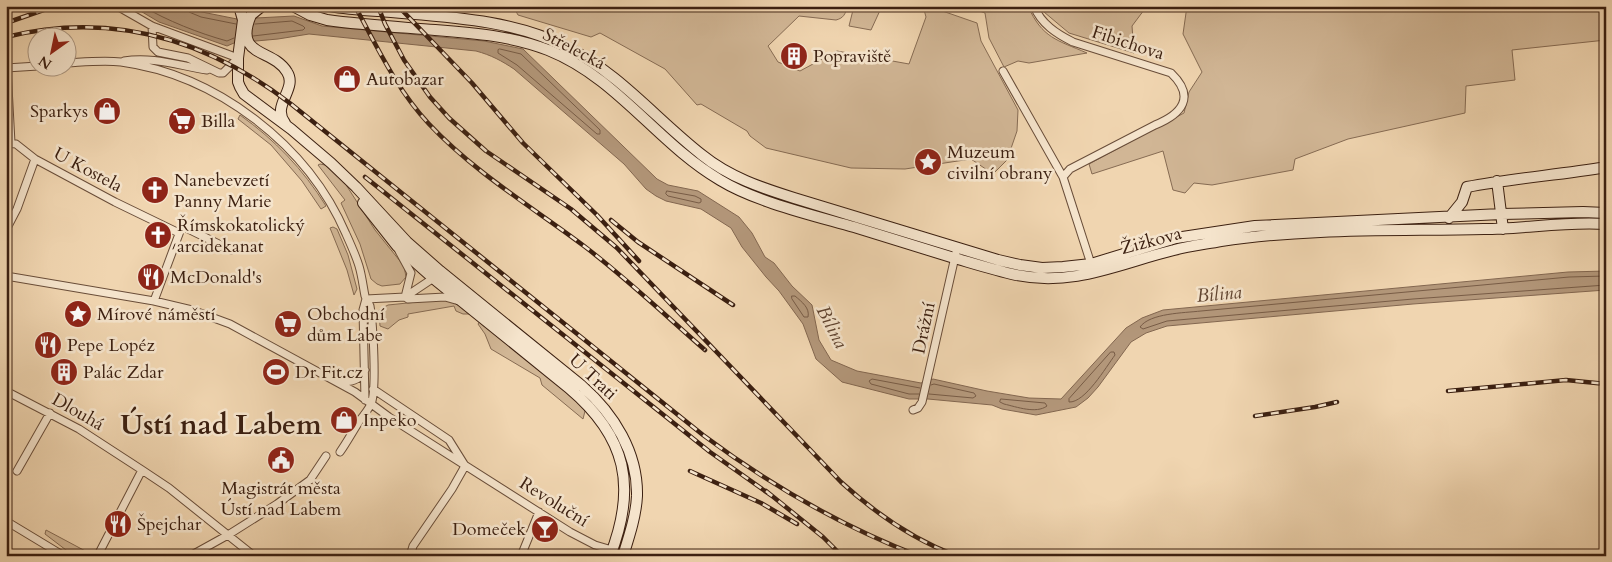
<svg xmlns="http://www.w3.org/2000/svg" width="1612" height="562" font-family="Cardo,serif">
<rect width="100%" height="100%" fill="#f0d5b0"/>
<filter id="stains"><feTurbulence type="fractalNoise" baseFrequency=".004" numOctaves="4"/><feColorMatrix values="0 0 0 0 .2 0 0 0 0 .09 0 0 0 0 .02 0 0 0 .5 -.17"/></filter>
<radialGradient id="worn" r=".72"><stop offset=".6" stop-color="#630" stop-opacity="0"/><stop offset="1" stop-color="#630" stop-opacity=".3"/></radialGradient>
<!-- green -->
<path fill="#d1b695" stroke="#866b53" d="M513 6H848C845 14 844 18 836 20L799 16 768 46 778 62 800 71 837 51 909 64 926 17 923 6H928L977 23 981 41 1018 110 1017 131 1007 160 993 174 971 159 905 169 851 168 766 148 750 136 747 131 701 104 697 105 665 69 600 33 591 37 518 15Z
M854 6H882L871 30 849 26Z
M966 6H1028C1042 38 1057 40 1087 53L1029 63 1018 61 1004 67 989 38 985 13Z
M1069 6H1147L1132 26 1134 53 1069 33 1044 12Z
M1187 6H1606V40L1512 50 1515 80 1466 86 1465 113 1348 139 1295 159 1293 170 1212 185 1194 183 1185 193 1173 190 1163 151 1092 174 1089 164 1184 113 1189 92 1202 72 1183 34Z
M240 115C275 140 303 169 326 206L321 209 302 181 271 145 238 119Z
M320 164 325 165 341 177 375 230 404 266 406 277 400 284 382 286 377 284 371 279 360 244 341 203 345 200 318 165Z
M333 227 337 229 348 255 357 289 354 295 347 270 330 228Z
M446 299 459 304 471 314H463L456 311 454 306 408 314V317L399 320 388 329 380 326 379 310 388 305Z
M480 321 582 404 585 411 583 419 542 385 540 378 491 349 485 334 478 324Z
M46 530 91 554 92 556H77L66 550 45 534Z"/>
<!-- water -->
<path fill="#b3977a" stroke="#836750" d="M132 6H186L202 12 237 19 294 16 322 26 484 41 523 49 657 179 668 185 698 191 739 217 752 233 765 257 774 263 792 286 812 305 819 340 831 360 857 371 921 383 933 379 987 391 1029 398 1061 399 1126 328 1142 318 1163 310 1568 272 1606 271V290L1413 304 1167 326 1146 333 1131 342 1098 387 1088 398 1076 407 1036 415 1002 409 992 405 928 399H909L842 382 816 359 803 324 779 291 766 277 742 247 731 228 701 209 666 201 656 196 646 189 624 164 514 69C502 61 491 55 476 51L309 34 278 39 234 43 227 46 159 22Z"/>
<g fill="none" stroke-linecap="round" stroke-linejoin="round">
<!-- shore -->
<path stroke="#785c46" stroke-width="1" d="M142 6C168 21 198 33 227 41L234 38
M187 6 189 12 201 17 236 24
M253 36 303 30 305 28 303 26 292 21 255 24
M500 49 521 54 600 130V134H597L517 65 498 53V50Z
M667 191 695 196 701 199V202L699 203 668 196 666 194Z
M1606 276 1569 277 1201 311C1184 313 1150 313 1140 327L1143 329 1167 321 1413 299 1606 285
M792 296H795C802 302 810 308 808 317H804L792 299Z
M1111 352H1114L1115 355C1106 367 1085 403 1069 402V399Z
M919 394H909L871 384 869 381 872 379 920 388
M929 394 973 398 976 396 974 393 934 384 931 385
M1001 399 1045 403 1047 406C1036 414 1017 407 1004 404L1000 402Z"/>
<!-- street casing -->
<g stroke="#694d39" stroke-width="9">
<path id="street" d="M117 6 152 26 238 58 223 73H219L188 58 158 52 153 47 152 26
M1034 6C1041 24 1057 34 1073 42L1171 73C1196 97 1182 114 1155 125L1070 169 1063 177 1091 264
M124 61C152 56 180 66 207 70
M68 63C85 62 103 60 121 62 217 75 308 145 346 234 351 245 356 256 359 266 362 276 363 286 365 296 366 300 369 303 370 306 373 323 377 390 371 404 368 410 364 415 360 420 353 431 347 442 340 452
M6 68 38 66
M7 68 11 143
M1003 71 1063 177
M6 143 16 144 35 159 115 202 179 233
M6 230 17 209 35 159
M399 251 411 273 405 297
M6 276 154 301 192 310 230 324 355 392 389 417 570 532 595 545 612 550
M405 297 435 277
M366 299 405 297 408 299 445 297 459 301
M154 301 182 226 231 250
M339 382C350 382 360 381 365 370
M373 389 449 440 464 464
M6 391 79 429 142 470 169 488 254 556
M365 400 363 310 366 299
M913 410 918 408 922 402 957 248
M17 471 50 413
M6 521 64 556
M98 555 142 470
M190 556 228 535 277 504 310 480 326 456
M410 556 413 546 452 489 465 466
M521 556 539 512"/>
</g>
<!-- secondary casing -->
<g stroke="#3c2011" stroke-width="12">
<path id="secondary" d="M239 6 243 20 238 58V82L240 87 244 94 291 129 331 163 356 187 407 242 440 271 582 386C614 414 638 453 637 496 636 516 629 537 623 556
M262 6 251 15C233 58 273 48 287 72 298 89 271 105 285 123
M293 6 310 15 327 20C363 25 399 27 435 30 474 33 512 36 548 50 618 78 657 143 720 180 756 202 812 215 854 227 886 237 918 247 951 257 972 263 994 270 1016 275 1074 287 1120 263 1174 250 1189 246 1205 244 1221 241 1306 228 1397 231 1484 229 1525 229 1565 221 1606 224
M330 6C346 9 363 10 379 11 443 17 509 18 567 47 621 75 656 119 702 155 729 177 762 188 794 198L998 260 1020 265 1042 268 1063 267 1091 264 1176 238 1255 226 1501 214 1583 212 1606 213
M1497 181 1503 229
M363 203 397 246 433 278 569 388C627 437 637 487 610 556
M1449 218 1462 202 1467 187C1513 178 1560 175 1606 167"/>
</g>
<!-- street -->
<use href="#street" stroke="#f5e4cc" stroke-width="7"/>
<!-- secondary -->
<use href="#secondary" stroke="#f5e4cc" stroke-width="10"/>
<!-- tram -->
<path stroke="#3c2011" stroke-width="1" d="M173 249 175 244"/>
<!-- rail casing -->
<g stroke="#3c2011" stroke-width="4.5">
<path id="rail" d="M355 6C377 47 397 90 429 124 474 172 532 207 584 246 626 278 665 315 705 350
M378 6 385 24 404 60 430 97 449 118 486 151 571 209 617 248 841 482C875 513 914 540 957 556
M398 6 472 83 523 143 597 215 639 261
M6 11 21 6
M6 23 55 6
M6 37C111 11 206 39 291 104L703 435C770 485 841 526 919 556
M365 177 710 452 772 496
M611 220 638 242 733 305
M1448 391 1566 380 1606 384
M1255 416 1315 407 1337 402
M690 471 761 503 797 524
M766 491 823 537 842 556"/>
</g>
<!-- rail -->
<use href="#rail" stroke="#f5e4cc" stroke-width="2.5" stroke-dasharray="8" stroke-linecap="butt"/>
</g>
<!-- icons -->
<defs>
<g id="building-disc" transform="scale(1.4375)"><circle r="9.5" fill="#8f2418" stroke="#f5e4cc"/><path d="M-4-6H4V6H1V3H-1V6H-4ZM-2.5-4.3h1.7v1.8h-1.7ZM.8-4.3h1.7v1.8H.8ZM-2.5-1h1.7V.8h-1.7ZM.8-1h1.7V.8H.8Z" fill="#fff"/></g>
<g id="shop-disc" transform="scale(1.4375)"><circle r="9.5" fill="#8f2418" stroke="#f5e4cc"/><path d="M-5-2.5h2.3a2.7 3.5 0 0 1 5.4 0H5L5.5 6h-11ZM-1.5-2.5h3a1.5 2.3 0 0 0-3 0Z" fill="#fff"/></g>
<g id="supermarket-disc" transform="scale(1.4375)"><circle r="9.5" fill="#8f2418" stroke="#f5e4cc"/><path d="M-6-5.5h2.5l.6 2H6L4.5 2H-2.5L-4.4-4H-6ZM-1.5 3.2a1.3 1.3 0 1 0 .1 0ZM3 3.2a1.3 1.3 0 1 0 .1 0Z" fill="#fff"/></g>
<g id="sight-disc" transform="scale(1.4375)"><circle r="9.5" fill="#8f2418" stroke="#f5e4cc"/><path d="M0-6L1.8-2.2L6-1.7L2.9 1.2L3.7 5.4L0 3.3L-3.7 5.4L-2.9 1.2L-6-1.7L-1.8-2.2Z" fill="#fff"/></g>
<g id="church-disc" transform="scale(1.4375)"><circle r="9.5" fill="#8f2418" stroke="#f5e4cc"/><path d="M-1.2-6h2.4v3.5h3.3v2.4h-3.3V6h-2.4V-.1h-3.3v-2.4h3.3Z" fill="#fff"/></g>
<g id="restaurant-disc" transform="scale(1.4375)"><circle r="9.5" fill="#8f2418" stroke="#f5e4cc"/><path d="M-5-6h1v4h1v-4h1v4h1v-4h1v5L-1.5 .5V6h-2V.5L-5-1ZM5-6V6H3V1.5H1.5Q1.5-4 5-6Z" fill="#fff"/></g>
<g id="stadium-disc" transform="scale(1.4375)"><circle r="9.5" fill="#8f2418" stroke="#f5e4cc"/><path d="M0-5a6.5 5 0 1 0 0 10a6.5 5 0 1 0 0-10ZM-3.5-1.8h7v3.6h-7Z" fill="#fff"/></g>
<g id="civic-disc" transform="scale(1.4375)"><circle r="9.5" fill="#8f2418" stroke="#f5e4cc"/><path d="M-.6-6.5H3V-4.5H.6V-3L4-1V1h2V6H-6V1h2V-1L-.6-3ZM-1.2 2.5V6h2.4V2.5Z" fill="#fff"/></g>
<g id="bar-disc" transform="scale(1.4375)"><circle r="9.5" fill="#8f2418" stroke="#f5e4cc"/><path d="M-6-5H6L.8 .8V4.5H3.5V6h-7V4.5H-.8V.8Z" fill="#fff"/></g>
</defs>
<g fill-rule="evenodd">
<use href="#building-disc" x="794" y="56"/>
<use href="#shop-disc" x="347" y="79"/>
<use href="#shop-disc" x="107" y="111"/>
<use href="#supermarket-disc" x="182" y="121"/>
<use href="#sight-disc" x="928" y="162"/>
<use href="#church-disc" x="155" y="190"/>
<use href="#church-disc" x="158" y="235"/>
<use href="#restaurant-disc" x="151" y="277"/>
<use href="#sight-disc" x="78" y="314"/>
<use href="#supermarket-disc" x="288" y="324"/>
<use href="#restaurant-disc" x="48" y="345"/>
<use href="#building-disc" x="64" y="372"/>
<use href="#stadium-disc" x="276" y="372"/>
<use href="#shop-disc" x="344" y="420"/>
<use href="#civic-disc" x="281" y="460"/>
<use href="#restaurant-disc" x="118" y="524"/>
<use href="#bar-disc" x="545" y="529"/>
</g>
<g text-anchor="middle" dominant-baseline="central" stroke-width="5" stroke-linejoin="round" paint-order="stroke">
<!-- street labels -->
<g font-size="18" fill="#3c2011" stroke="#f5e4cc">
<text transform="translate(1128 43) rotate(18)">Fibichova</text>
<text transform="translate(574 49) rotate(28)">Střelecká</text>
<text transform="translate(88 170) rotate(28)">U Kostela</text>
<text transform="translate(1151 241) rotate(-15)">Žižkova</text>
<text transform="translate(924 328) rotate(-78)">Drážní</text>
<text transform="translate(593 377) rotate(43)">U Trati</text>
<text transform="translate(78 412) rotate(30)">Dlouhá</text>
<text transform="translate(554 502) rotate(32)">Revoluční</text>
</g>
<!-- poi labels -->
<g font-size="18" fill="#3c2011" stroke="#f5e4cc" text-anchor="start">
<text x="813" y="56">Popraviště</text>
<text x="366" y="79">Autobazar</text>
<text x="88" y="111" text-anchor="end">Sparkys</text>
<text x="201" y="121">Billa</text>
<text x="947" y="152">Muzeum<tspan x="947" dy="21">civilní obrany</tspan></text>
<text x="174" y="180">Nanebevzetí<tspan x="174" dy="21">Panny Marie</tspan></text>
<text x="177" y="225">Římskokatolický<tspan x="177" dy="21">arcidekanat</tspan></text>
<text x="170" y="277">McDonald's</text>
<text x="97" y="314">Mírové náměstí</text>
<text x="307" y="314">Obchodní<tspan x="307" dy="21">dům Labe</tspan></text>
<text x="67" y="345">Pepe Lopéz</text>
<text x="83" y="372">Palác Zdar</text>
<text x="295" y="372">Dr Fit.cz</text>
<text x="363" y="420">Inpeko</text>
<text x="281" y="488" text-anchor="middle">Magistrát města<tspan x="281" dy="21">Ústí nad Labem</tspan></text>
<text x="137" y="524">Špejchar</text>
<text x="526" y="529" text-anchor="end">Domeček</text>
</g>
<!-- water labels -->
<g font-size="19" font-style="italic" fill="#604430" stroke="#f5e4cc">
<text transform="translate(1219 294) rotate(-5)">Bílina</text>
<text transform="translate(832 327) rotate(63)">Bílina</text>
</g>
<!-- town labels -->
<g font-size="28" font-weight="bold" fill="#3c2011" stroke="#f5e4cc">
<text x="221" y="425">Ústí nad Labem</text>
</g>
</g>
<!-- margin -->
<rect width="1612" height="562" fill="none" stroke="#f0d5b0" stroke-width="25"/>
<rect x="8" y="8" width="1597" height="547" fill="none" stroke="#3c2011" stroke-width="2.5"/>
<rect x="12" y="12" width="1587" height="537" fill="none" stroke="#3c2011"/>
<!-- north arrow -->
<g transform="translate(52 52) rotate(213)"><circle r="24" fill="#f5e4cc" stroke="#ab9681"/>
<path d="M0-4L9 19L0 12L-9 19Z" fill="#8f2418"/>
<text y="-8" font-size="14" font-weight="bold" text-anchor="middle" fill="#3c2011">N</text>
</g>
<rect width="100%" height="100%" filter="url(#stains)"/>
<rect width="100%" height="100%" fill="url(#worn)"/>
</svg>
